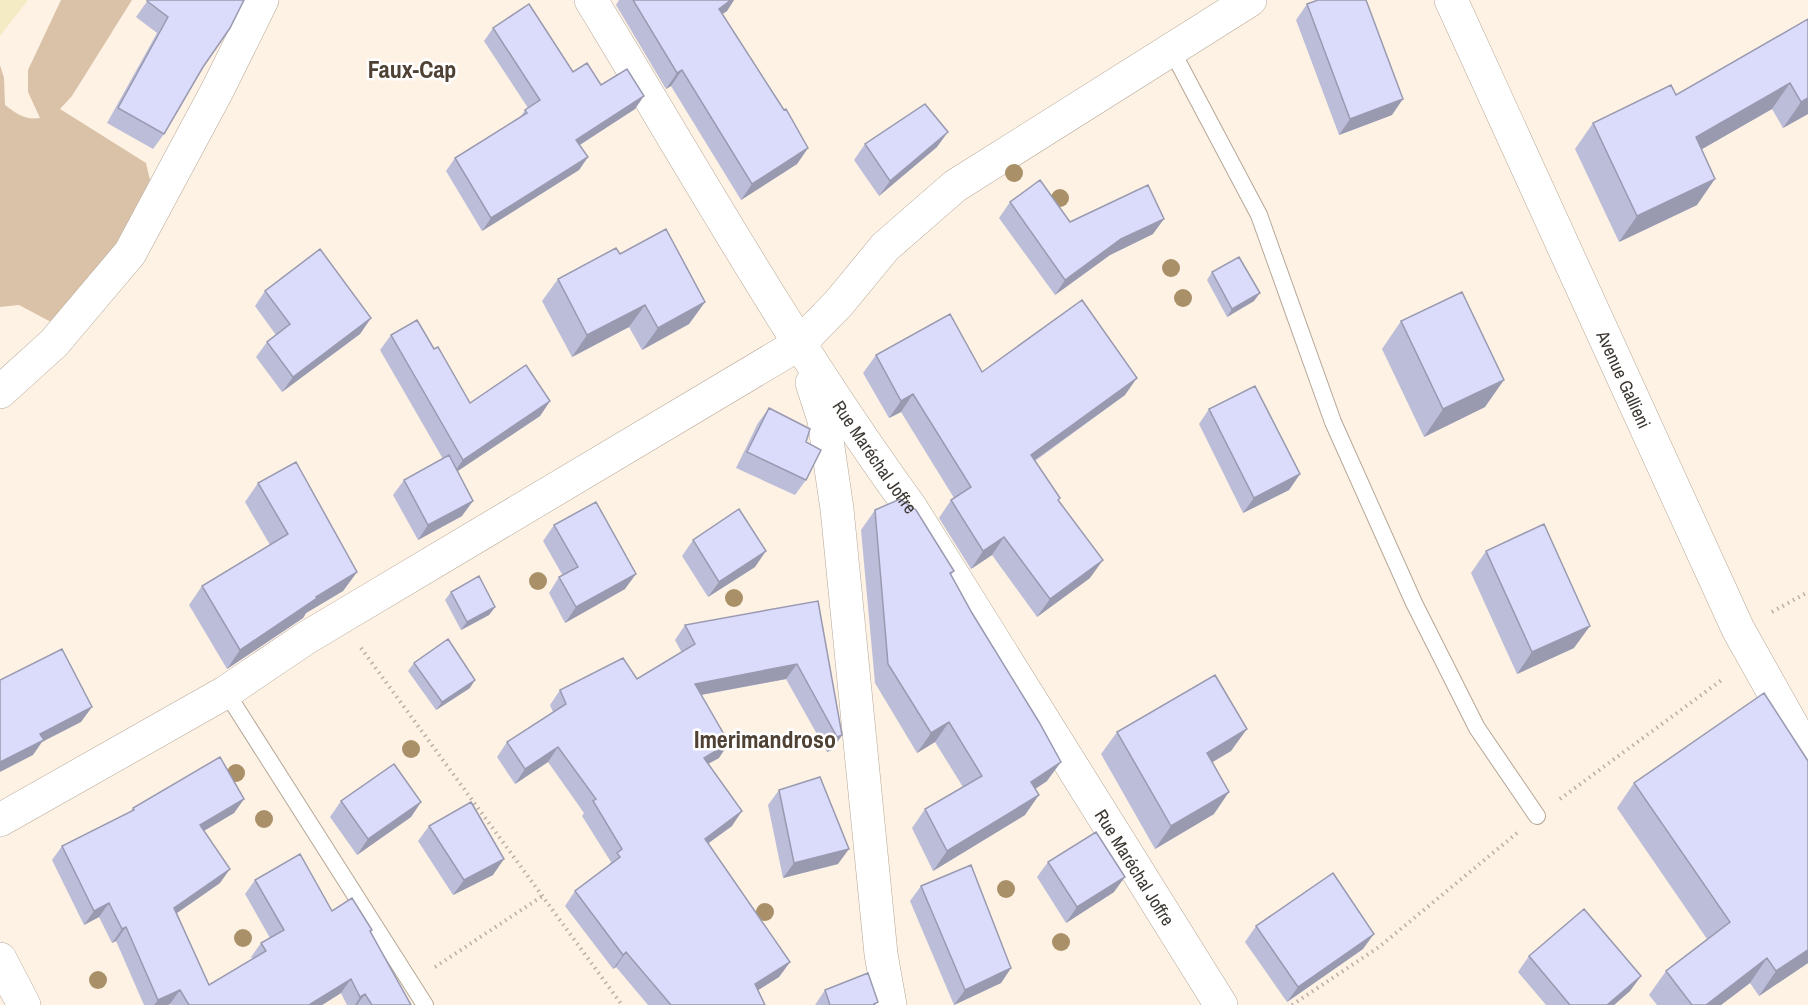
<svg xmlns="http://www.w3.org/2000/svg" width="1808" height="1005" font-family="'Archivo Narrow',sans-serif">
<rect width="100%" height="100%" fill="#fef2e4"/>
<!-- green -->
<path fill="#dac2a8" d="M61 0H132L72 96 60 109 146 163 150 180 120 244 51 322 19 305 0 307V65L4 78 5 105C17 114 25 120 40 118L28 92V70Z"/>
<!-- sand -->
<path fill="#f4ebc5" d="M0 0H28L0 36Z"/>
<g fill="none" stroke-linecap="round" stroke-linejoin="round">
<!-- service casing -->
<g stroke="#b5a797" stroke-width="18">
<path id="service" d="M1171 49 1259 215 1333 422 1414 603 1477 728 1537 816
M226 692 425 1005"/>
</g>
<!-- minor casing -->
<g stroke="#b5a797" stroke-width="34">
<g id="minor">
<path id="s1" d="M591 0C695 171 793 346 911 508L1221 1005"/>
<path id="s2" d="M1451 0 1738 629 1808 754"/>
<path d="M812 383 824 420 837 509 881 954 890 1005"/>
<path d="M0 392 54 343 130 253 218 89 262 0"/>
<path d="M0 959 24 1005"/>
</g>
</g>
<!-- secondary casing -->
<g stroke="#b5a797" stroke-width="34">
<path id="secondary" d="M0 820 226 692 306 638 799 344 839 303 885 247 955 186 1250 0"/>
</g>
<!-- path -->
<path stroke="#b9afa4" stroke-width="4" stroke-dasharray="1.5 4.5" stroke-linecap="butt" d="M1772 612 1808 592
M361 648 622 1005
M1560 799 1723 679
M435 967 544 895
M1292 1005 1379 947 1517 833"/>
<!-- service -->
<use href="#service" stroke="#fff" stroke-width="16"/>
<!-- minor -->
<use href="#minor" stroke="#fff" stroke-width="33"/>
<!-- secondary -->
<use href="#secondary" stroke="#fff" stroke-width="33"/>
</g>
<!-- trees -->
<g fill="#a99069">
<circle cx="1014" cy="173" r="9"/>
<circle cx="1060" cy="198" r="9"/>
<circle cx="1171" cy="268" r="9"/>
<circle cx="1183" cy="298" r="9"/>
<circle cx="538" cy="581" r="9"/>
<circle cx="734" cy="598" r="9"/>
<circle cx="411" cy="749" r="9"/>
<circle cx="236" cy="773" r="9"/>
<circle cx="264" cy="819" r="9"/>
<circle cx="1006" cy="889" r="9"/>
<circle cx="765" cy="912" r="9"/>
<circle cx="243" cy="938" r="9"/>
<circle cx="1061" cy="942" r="9"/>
<circle cx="98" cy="980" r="9"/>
</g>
<!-- wall -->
<path fill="#bcbdd9" d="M148 0H244L201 69 164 134 153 149 107 123 157 33 136 17Z
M619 0H734L727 11 722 14 808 148 797 164 741 200 671 86 666 89 616 5Z
M1307 4 1392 115 1339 135 1296 20Z
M1808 19V114L1783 128 1772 109 1701 149 1697 205 1619 242 1575 149 1593 123 1676 95Z
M493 28 573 72 601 85 635 109 580 145 588 157 579 170 482 231 446 171 455 158 520 118 525 110 528 108 484 41Z
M865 144 937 147 879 196 854 160Z
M1010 202 1070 222 1153 234 1110 255 1055 295 999 218Z
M620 254 705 302 689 324 642 350 629 327 572 357 542 301 558 279Z
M1212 272 1254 301 1227 317 1207 280Z
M265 291 371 318 360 334 282 392 256 357 267 342 276 335 255 306Z
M1401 321 1485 407 1424 437 1382 349Z
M391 335 434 349 470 403 550 401 540 416 457 471 462 516 418 540 393 495 404 480 443 459 380 350Z
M876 355 1125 395 1035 461 1059 501 1090 578 1037 617 992 555 971 569 939 518 951 500 954 498 901 412 889 418 863 373Z
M769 408 806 442V480L795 495 736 468 758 423Z
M1209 409 1300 474 1289 490 1243 513 1199 424Z
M258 483 357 572 343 591 306 613 303 618 227 669 189 605 202 586 270 545 245 502Z
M875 510 954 571 951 575 1047 781 1035 789 1025 815 933 871 912 828 925 809 963 787 935 742 917 753 875 683 861 530Z
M554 525 625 589 565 623 549 593 559 577 563 576 543 541Z
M693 540 755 567 708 597 682 556Z
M1486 551 1574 648 1517 674 1471 573Z
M451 592 495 607 489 615 461 630 445 600Z
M818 601 842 735 832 750 827 752 786 679 701 695 719 758 708 764 732 826 708 843 790 962 779 977 758 990 765 1005H648L616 967 613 969 565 906 575 891 608 867 611 862 582 816 584 813 548 762 515 784 497 757 507 742 553 712 550 705 560 690 637 679 682 653 675 640 685 625Z
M414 663 470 688 436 710 408 671Z
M1117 732 1231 751 1212 762 1214 814 1155 849 1101 754Z
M1634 783 1808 963 1759 996 1750 983 1721 1005H1657L1649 995 1666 971 1707 939 1617 808Z
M779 790 838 864 783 878 768 805Z
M244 799 234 813 204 831 220 883 177 913 209 985 253 959 251 957 261 943 270 938 245 894 255 880 332 911 372 930 371 932 411 1005H347L341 993 322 1005H171L170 1004 168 1005H144L116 941 112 943 99 917 84 925 52 860 62 846 130 812 133 808Z
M341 801 421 802 411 817 357 855 330 817Z
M429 826 493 875 453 895 418 841Z
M1048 862 1114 892 1066 923 1037 877Z
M921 886 1011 968 1001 983 954 1005 910 901Z
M1256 926 1363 949 1287 1002 1245 942Z
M1529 956 1641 976 1630 991 1614 1005H1546L1518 972Z
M825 990 876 1005H815Z"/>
<!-- shaded-wall -->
<path fill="#999ab0" d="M731 0H734L727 11 708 24 719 9Z
M682 70 671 86 666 89 677 73Z
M1790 83 1772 109 1678 163 1696 137Z
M644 96 635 109 567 153 576 140Z
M1808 98V114L1783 128 1801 102Z
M1403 99 1392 115 1339 135 1350 119Z
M948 132 937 147 879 196 890 181Z
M808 148 797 164 741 200 752 184Z
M588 157 579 170 482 231 491 218Z
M1715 179 1697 205 1619 242 1637 216Z
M1164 219 1153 234 1110 255 1055 295 1065 280 1121 239Z
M1260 293 1254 301 1227 317 1232 309Z
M705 302 689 324 642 350 658 328Z
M645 305 629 327 572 357 587 335Z
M371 318 360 334 282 392 293 377Z
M1137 378 1125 395 1018 472 1031 455Z
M1504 380 1485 407 1424 437 1443 409Z
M913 394 901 412 889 418 901 401Z
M550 401 540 416 452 475 463 460Z
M1300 474 1289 490 1243 513 1254 498Z
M473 501 462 516 418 540 428 525Z
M1004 537 992 555 971 569 983 551Z
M766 551 755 567 708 597 719 582Z
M1103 560 1090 578 1037 617 1050 599Z
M357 572 343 591 306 613 303 618 227 669 240 650 316 597Z
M636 574 625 589 565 623 576 607Z
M495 607 489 615 461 630 467 622Z
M1590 626 1574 648 1517 674 1532 652Z
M797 664 786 679 684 698 695 684Z
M475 680 470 688 436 710 442 702Z
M92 707 81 722 42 742 33 755 0 772V762L40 734Z
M949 722 935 742 917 753 931 733Z
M1247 729 1231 751 1191 775 1207 753Z
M842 735 832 750 827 752 837 737Z
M729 743 719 758 693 772 704 758Z
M558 747 548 762 515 784 525 769Z
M1061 762 1047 781 1017 801 1031 782Z
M1229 792 1214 814 1155 849 1171 826Z
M1039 795 1025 815 933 871 947 851Z
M244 799 234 813 190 839 200 825Z
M421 802 411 817 357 855 368 839Z
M742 811 732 826 695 853 705 839Z
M849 849 838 864 783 878 794 863Z
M504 859 493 875 453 895 464 880Z
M230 869 220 883 164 922 174 908Z
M1125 877 1114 892 1066 923 1077 907Z
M109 903 99 917 84 925 94 911Z
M126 927 116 941 112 943 122 929Z
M1374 934 1363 949 1287 1002 1298 987Z
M1808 950V963L1759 996 1776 971Z
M626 952 616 967 613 969 623 955Z
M1767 958 1750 983 1721 1005H1706Z
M790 962 779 977 744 999 755 984Z
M1011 968 1001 983 954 1005 965 990Z
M1641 976 1630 991 1614 1005H1607Z
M351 979 341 993 322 1005H309Z
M180 990 170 1004 168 1005H154L158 1000Z
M365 994 357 1005H355L360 997Z"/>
<!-- building -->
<path fill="#dbdcfc" stroke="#999ab0" stroke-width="1.5" d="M148 0H244L230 28 203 67 164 134 118 108 168 17 147 1Z
M633 0H731L719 9 784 110 786 109 808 148 752 184 682 70 677 73Z
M1318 0H1366L1403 99 1350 119 1307 4Z
M529 4 573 72 587 63 601 85 627 69 644 96 576 140 588 157 491 218 455 158 527 113 525 110 540 100 493 28Z
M1808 19V98L1801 102 1790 83 1696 137 1715 179 1637 216 1593 123 1671 85 1676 95Z
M925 104 948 132 890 181 865 144Z
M1040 180 1070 222 1148 185 1164 219 1121 239 1065 280 1010 202Z
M666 229 705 302 658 328 645 305 587 335 558 279 616 248 620 254Z
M320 249 371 318 293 377 267 342 290 324 265 291Z
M1239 257 1260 293 1232 309 1212 272Z
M1462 292 1504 380 1443 409 1401 321Z
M1082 300 1137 378 1031 455 1060 498 1058 500 1103 560 1050 599 1004 537 983 551 951 500 971 487 913 394 901 401 876 355 950 314 982 372Z
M417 320 434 349 438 347 470 403 526 365 550 401 463 460 391 335Z
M1255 386 1300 474 1254 498 1209 409Z
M769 408 810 429 806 442 821 450 806 480 747 452Z
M449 455 473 501 428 525 404 480Z
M296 462 357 572 316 597 317 598 240 650 202 586 288 534 258 483Z
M900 499 916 510 954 571 950 573 972 613 1039 722 1061 762 1031 782 1039 795 947 851 925 809 982 776 949 722 931 733 888 664 875 510Z
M596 502 636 574 576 607 559 577 578 567 554 525Z
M739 509 766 551 719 582 693 540Z
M1544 524 1590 626 1532 652 1486 551Z
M479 576 495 607 467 622 451 592Z
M818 601 842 735 837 737 797 664 695 684 729 743 704 758 742 811 705 839 790 962 755 984 765 1005H671L626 952 623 955 575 891 620 857 617 853 622 849 593 801 596 799 558 747 525 769 507 742 566 704 560 690 623 658 637 679 695 644 685 625Z
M448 639 475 680 442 702 414 663Z
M62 649 92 707 40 734 44 740 0 762V680Z
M1215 675 1247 729 1207 753 1229 792 1171 826 1117 732Z
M1764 693 1808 761V950L1776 971 1767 958 1706 1005H1692L1666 971 1730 922 1634 783Z
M220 757 244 799 200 825 230 869 174 908 209 985 266 951 261 943 284 930 255 880 300 854 332 911 352 898 372 930 370 931 411 1005H372L365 994 360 997 351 979 309 1005H189L180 990 158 1000 126 927 122 929 109 903 94 911 62 846 134 810 133 808Z
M394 764 421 802 368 839 341 801Z
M820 777 849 849 794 863 779 790Z
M471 802 504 859 464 880 429 826Z
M1096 832 1125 877 1077 907 1048 862Z
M971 865 1011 968 965 990 921 886Z
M1333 873 1374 934 1298 987 1256 926Z
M1584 909 1641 976 1607 1005H1570L1529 956Z
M868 973 878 1002 874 1004 875 1005H830L825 990Z"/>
<g text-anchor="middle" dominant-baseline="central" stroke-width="5" stroke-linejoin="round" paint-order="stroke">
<!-- street labels -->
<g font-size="18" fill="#3d3731" stroke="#fff">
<text stroke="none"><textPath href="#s2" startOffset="417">Avenue Gallieni</textPath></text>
<text stroke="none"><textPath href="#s1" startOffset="538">Rue Maréchal Joffre</textPath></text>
<text stroke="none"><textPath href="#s1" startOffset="1024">Rue Maréchal Joffre</textPath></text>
</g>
<!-- district labels -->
<g font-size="24" font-weight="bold" fill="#4f4234" stroke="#fff">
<text x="412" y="69">Faux-Cap</text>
<text x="765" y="739">Imerimandroso</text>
</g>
</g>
</svg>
